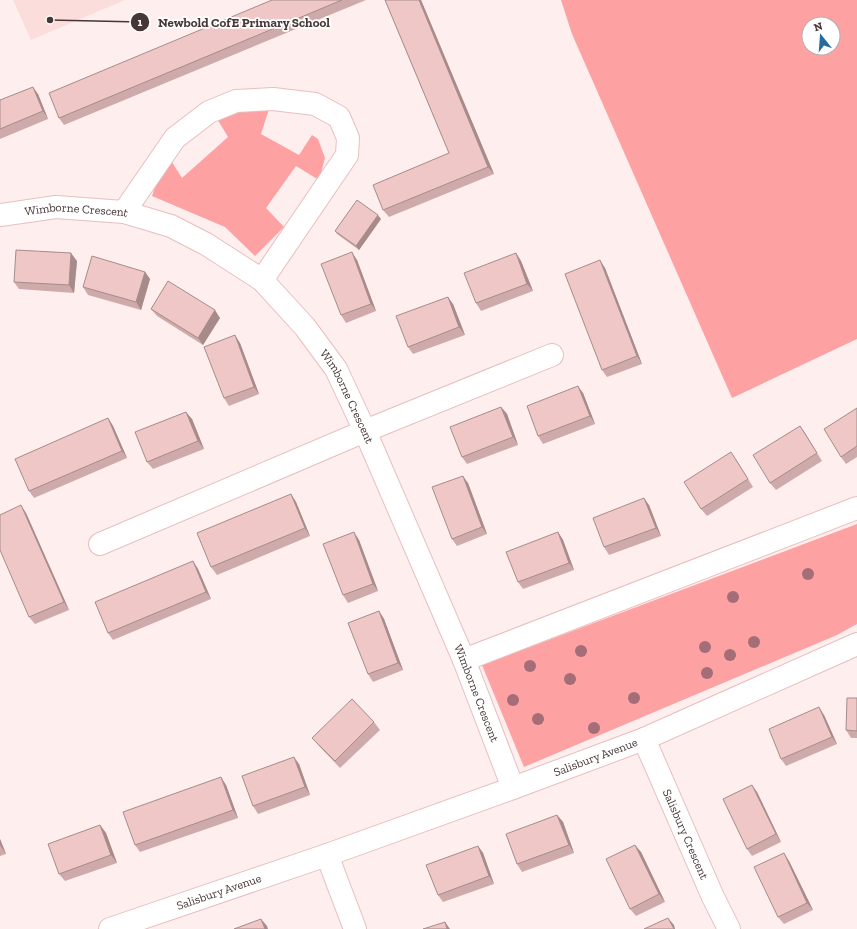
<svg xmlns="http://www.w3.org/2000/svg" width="857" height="929" font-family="'Zilla Slab',serif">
<rect width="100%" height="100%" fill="#fee"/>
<!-- built -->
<path fill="#fbdddc" d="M13 0H125L31 40Z"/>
<!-- green -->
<path fill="#fea1a2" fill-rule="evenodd" d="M561 0H857V339L732 398 572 34ZM809 24H833V48H809Z
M253 106 269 109 261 134 299 155 312 135 318 139 325 158 319 180 296 166 266 208 284 227 255 256 225 227 152 196 156 184 170 159 182 178 228 137 216 117Z
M857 524V624L837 635 524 767 482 665Z"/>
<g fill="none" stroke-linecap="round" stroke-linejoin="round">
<!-- minor casing -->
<g stroke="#e7bfbf" stroke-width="24">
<g id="minor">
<path d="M124 212 175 138 209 112 236 101 273 99 315 104 339 117 348 138 347 155 262 280"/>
<path id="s1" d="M0 215 56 207 124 212 171 226 206 244 262 280 305 327 336 369 365 431 464 660 513 788"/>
<path d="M100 544 365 431 552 355"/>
<path d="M464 660 857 508"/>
<path id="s2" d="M644 739 713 897 729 929"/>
<path d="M327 855 355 929"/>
<path id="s3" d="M110 929 327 855 513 788 644 739 857 644"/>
</g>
</g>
<!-- minor -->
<use href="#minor" stroke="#fff" stroke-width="22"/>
</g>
<!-- trees -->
<g fill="#a46d77">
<circle cx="808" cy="574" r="6"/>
<circle cx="733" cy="597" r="6"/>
<circle cx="754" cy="642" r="6"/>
<circle cx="705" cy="647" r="6"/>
<circle cx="581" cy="651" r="6"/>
<circle cx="730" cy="655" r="6"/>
<circle cx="530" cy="666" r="6"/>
<circle cx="707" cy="673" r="6"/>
<circle cx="570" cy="679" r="6"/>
<circle cx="634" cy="698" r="6"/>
<circle cx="513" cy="700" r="6"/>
<circle cx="538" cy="719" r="6"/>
<circle cx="594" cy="728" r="6"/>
</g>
<!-- wall -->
<path fill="#ceabaa" d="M272 0H366L64 125 59 118Z
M385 0H421L494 174 389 217 383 210 449 153Z
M38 94 48 119 0 139V100Z
M381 219 359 250 337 234 335 231Z
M516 253 521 261 533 291 481 311 476 303Z
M357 260 376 311 346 323 341 315Z
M77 261 74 293 19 289 14 282Z
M605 268 642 364 607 377 602 370Z
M145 272 150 279 141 310 88 295 83 287Z
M453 304 465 335 413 354 408 347Z
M151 309 220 318 203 345 157 316Z
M240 343 259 394 229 406 224 398Z
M583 393 595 424 543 444 538 436Z
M501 407 507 414 518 445 467 464 462 457Z
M857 408V457L846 464 841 457Z
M108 418 113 426 127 458 34 498 29 491Z
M192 419 204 449 153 469 147 462Z
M800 426 822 461 776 490 770 483Z
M736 459 753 487 707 516 701 509Z
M468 483 487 534 457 546 452 539Z
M291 494 296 502 310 536 217 575 211 567Z
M649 505 661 536 609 555 604 547Z
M26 513 69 610 35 624 29 617Z
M558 532 563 540 574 570 523 589 518 582Z
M359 540 378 591 348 603 343 595Z
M193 561 198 569 211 599 113 640 108 633Z
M379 611 384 619 403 670 373 682 368 674Z
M857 698V738H851L846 730Z
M824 715 837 744 786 766 781 759Z
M374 722 380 730 340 768 318 745 312 738Z
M299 764 310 795 258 814 253 806Z
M226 785 238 818 140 852 135 845Z
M757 792 781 842 752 856 747 849Z
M557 815 563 822 574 853 522 872 517 864Z
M100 825 106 833 117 863 65 881 59 874Z
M0 839 6 854 0 856Z
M478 846 483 853 494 884 443 902 438 895Z
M641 852 665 902 636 916 630 909Z
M789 861 813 910 784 924 778 917Z"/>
<!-- shaded-wall -->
<path fill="#a78b8b" d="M419 0H421L494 174 488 167Z
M33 87 38 94 48 119 43 111Z
M378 215 381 219 359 250 356 246Z
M352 252 357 260 376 311 371 304Z
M71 253 77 261 74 293 69 285Z
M516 253 521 261 533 291 527 284Z
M600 260 605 268 642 364 637 356Z
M145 272 150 279 141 310 136 302Z
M448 297 453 304 465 335 459 327Z
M215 310 220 318 203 345 198 338Z
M235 335 240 343 259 394 254 387Z
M578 386 583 393 595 424 590 416Z
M501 407 507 414 518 445 513 437Z
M186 412 192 419 204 449 198 441Z
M108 418 113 426 127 458 122 451Z
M800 426 805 433 822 461 817 453Z
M463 476 468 483 487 534 482 527Z
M291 494 296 502 310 536 305 528Z
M644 498 649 505 661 536 656 528Z
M21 505 26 513 69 610 64 602Z
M354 532 359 540 378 591 373 584Z
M558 532 563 540 574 570 569 563Z
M193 561 198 569 211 599 206 592Z
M379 611 384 619 403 670 398 663Z
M819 707 824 715 837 744 832 737Z
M294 757 299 764 310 795 305 787Z
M221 777 226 785 238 818 233 810Z
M752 785 757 792 781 842 776 834Z
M557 815 563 822 574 853 569 845Z
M100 825 106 833 117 863 111 855Z
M0 839 6 854 0 845Z
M635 845 641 852 665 902 659 894Z
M478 846 483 853 494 884 489 876Z
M784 853 789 861 813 910 807 903Z
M668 918 674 925 675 929H674Z
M261 919 267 926 268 929H265Z
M445 922 450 929H447Z"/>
<!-- building -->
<path fill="#efc7c6" stroke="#a78b8b" d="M272 0H342L59 118 49 93Z
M385 0H419L488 167 383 210 373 185 449 153Z
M33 87 43 111 0 129V100Z
M357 200 378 215 356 246 335 231Z
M16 250 71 253 69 285 14 282Z
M352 252 371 304 341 315 321 264Z
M516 253 527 284 476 303 464 273Z
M92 256 145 272 136 302 83 287Z
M600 260 637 356 602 370 565 274Z
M168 281 215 310 198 338 151 309Z
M448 297 459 327 408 347 396 316Z
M235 335 254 387 224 398 204 347Z
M578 386 590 416 538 436 527 406Z
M501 407 513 437 462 457 450 427Z
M857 408V446L841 457 824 429Z
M186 412 198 441 147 462 135 432Z
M108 418 122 451 29 491 15 459Z
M800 426 817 453 770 483 753 455Z
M731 452 748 479 701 509 684 482Z
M463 476 482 527 452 539 432 487Z
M291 494 305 528 211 567 197 533Z
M644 498 656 528 604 547 593 518Z
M21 505 64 602 29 617 0 550V515Z
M354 532 373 584 343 595 323 544Z
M558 532 569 563 518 582 506 552Z
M193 561 206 592 108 633 95 602Z
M379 611 398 663 368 674 348 623Z
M847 698H857V731L846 730Z
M352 699 374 722 335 761 312 738Z
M819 707 832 737 781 759 769 729Z
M294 757 305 787 253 806 242 776Z
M221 777 233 810 135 845 123 812Z
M752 785 776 834 747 849 723 799Z
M557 815 569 845 517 864 506 834Z
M100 825 111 855 59 874 48 844Z
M635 845 659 894 630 909 606 859Z
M478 846 489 876 438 895 426 865Z
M784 853 807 903 778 917 754 867Z
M668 918 674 929H644Z
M261 919 265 929H234Z
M445 922 447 929H423Z"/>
<g text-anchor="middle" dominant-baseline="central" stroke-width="3.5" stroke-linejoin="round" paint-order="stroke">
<!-- street labels -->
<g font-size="12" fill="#463636" stroke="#fff">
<text stroke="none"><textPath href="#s1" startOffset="77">Wimborne Crescent</textPath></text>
<text stroke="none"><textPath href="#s1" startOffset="425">Wimborne Crescent</textPath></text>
<text stroke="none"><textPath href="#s1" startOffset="749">Wimborne Crescent</textPath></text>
<text stroke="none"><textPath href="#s3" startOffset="515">Salisbury Avenue</textPath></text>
<text stroke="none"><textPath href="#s2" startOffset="104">Salisbury Crescent</textPath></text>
<text stroke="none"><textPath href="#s3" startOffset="115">Salisbury Avenue</textPath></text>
</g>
</g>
<!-- callouts -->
<path fill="none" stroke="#463636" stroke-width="1.5" d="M50 20L140 22"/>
<g fill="#463636" stroke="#fff" stroke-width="1.5">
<circle cx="50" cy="20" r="4"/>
<circle cx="140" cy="22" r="10"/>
</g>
<g font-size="12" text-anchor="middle" font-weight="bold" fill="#fff">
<text x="140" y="26">1</text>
</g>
<g font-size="13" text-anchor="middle" font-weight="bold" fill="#463636" stroke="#fff" stroke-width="3.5" stroke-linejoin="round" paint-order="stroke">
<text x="244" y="27">Newbold CofE Primary School</text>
</g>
<!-- north arrow -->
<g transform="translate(821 36) rotate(343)"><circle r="19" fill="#ffffff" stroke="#b5afaf"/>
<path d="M0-3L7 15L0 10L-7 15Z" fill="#266ba0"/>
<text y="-6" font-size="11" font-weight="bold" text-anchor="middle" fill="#463636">N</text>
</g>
</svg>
